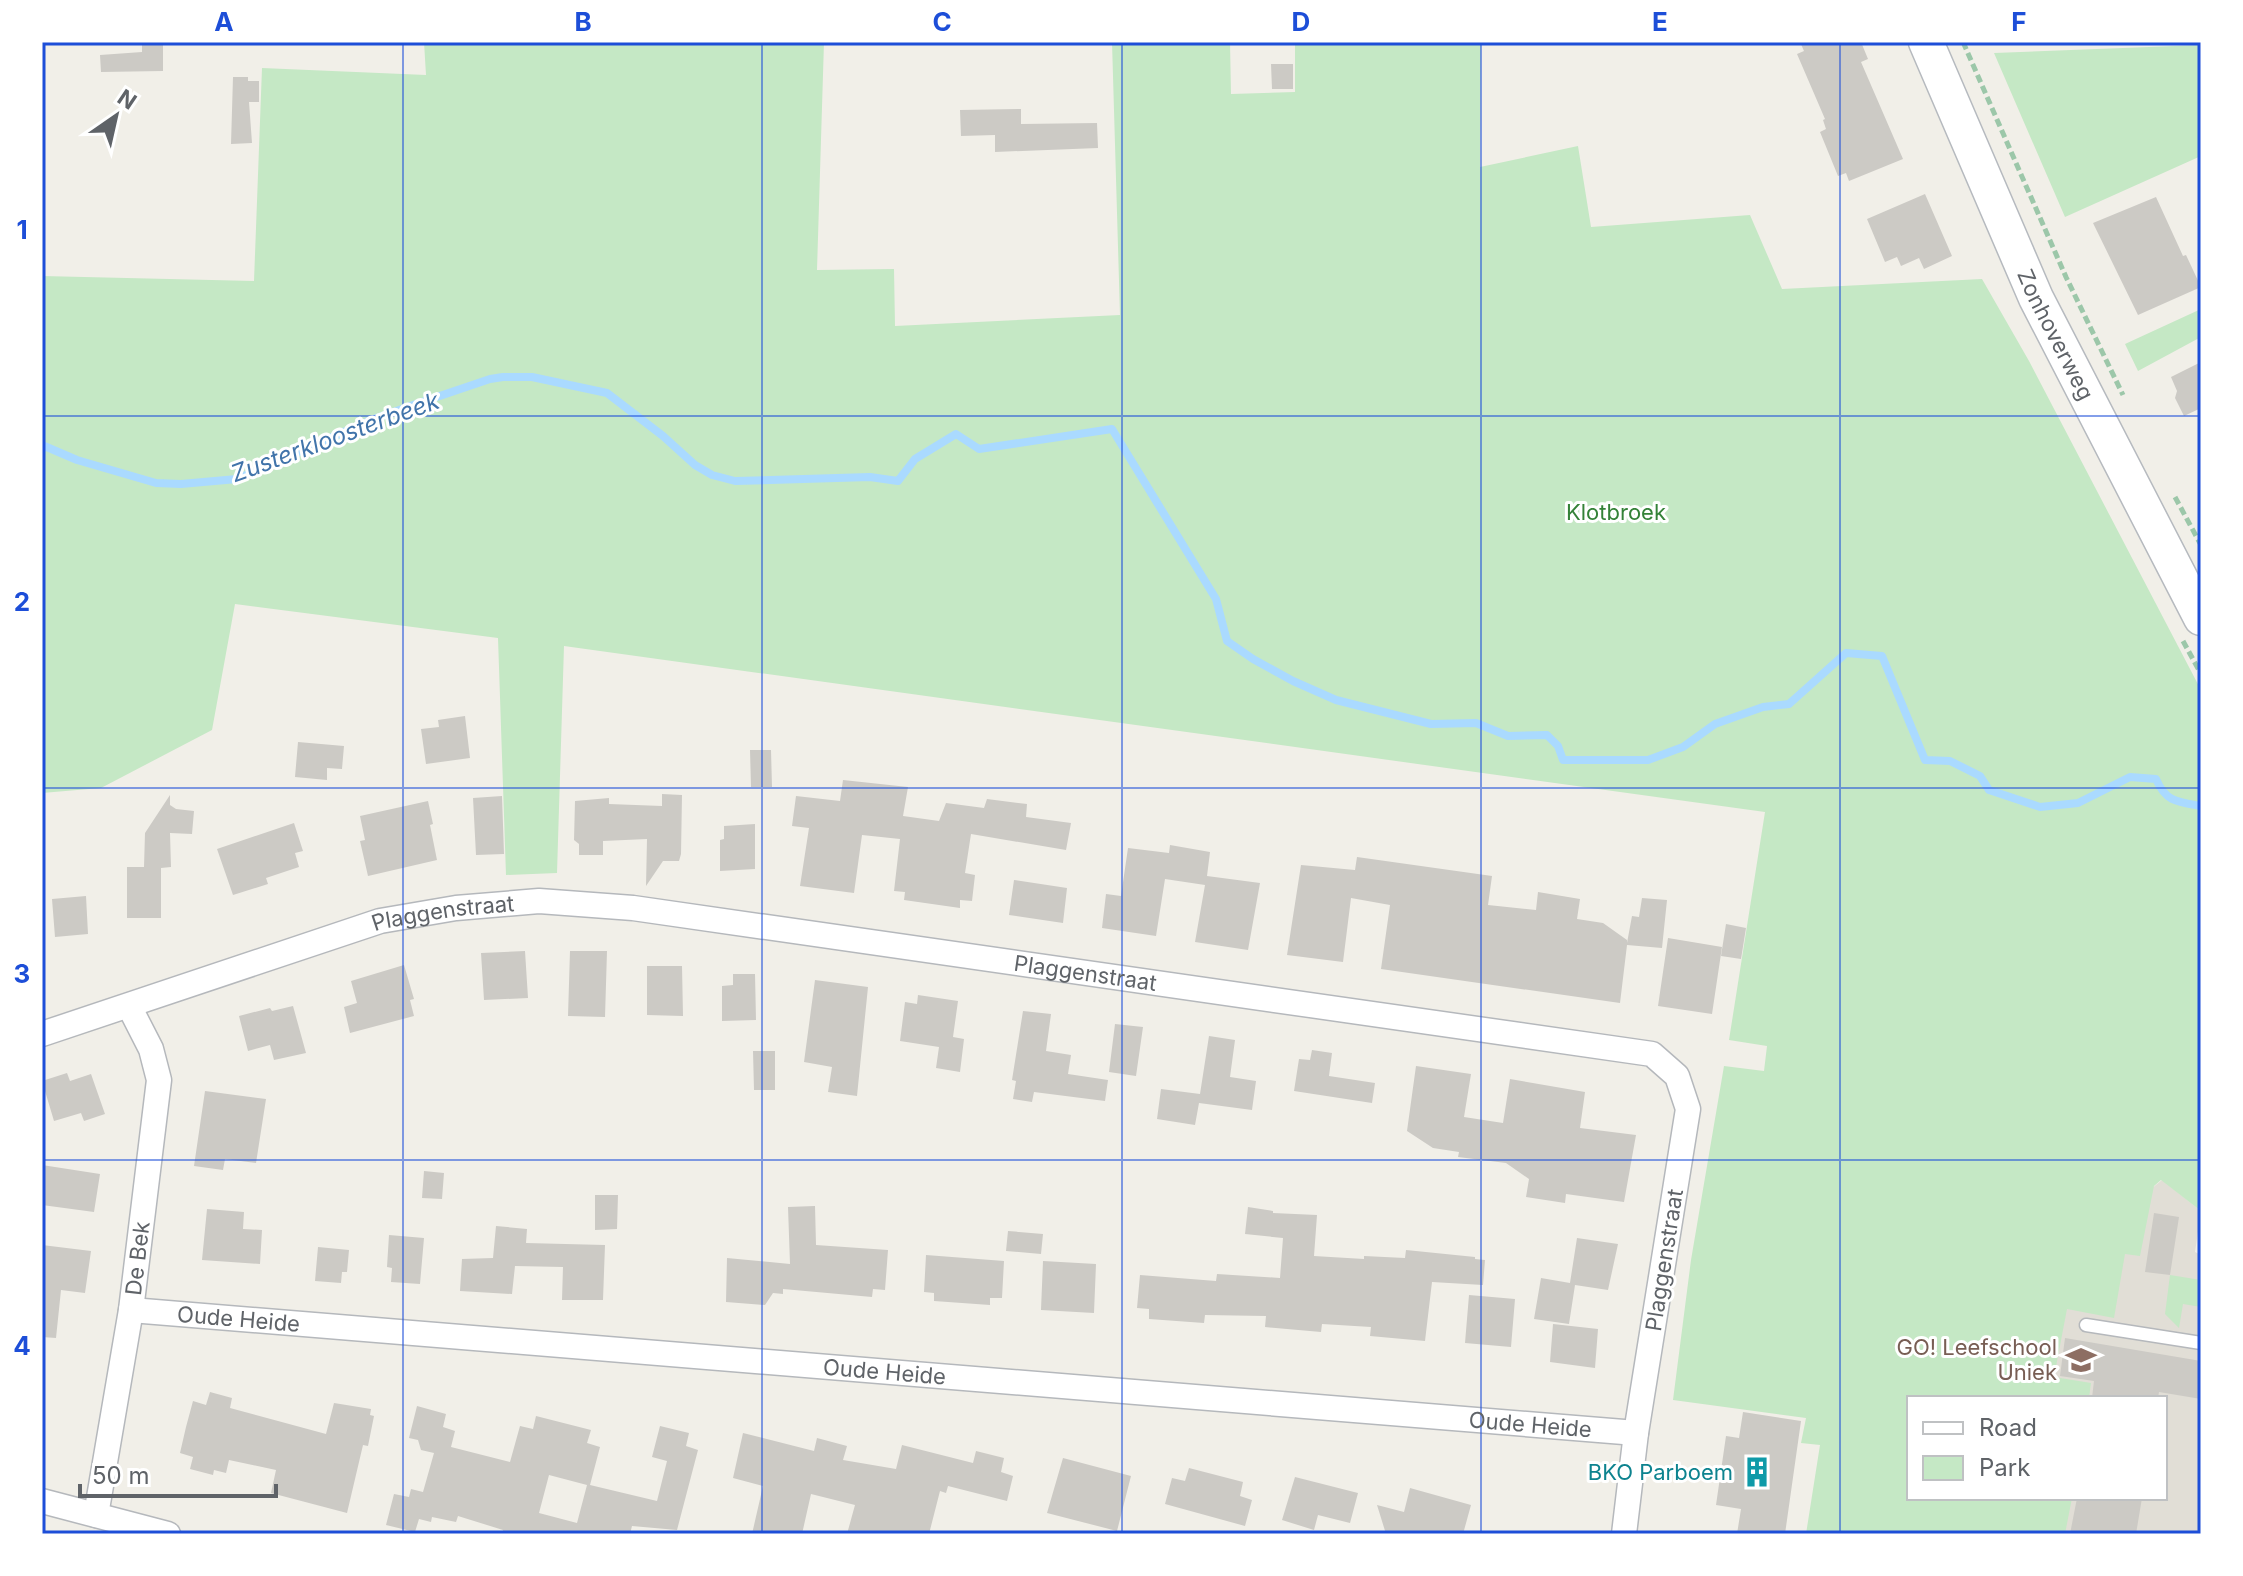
<svg xmlns="http://www.w3.org/2000/svg" width="2243" height="1576" font-family="Inter,sans-serif">
<rect width="100%" height="100%" fill="#f1efe8"/>
<!-- education -->
<path fill="#e1ded6" d="M2162 1180 2201 1211 2195 1252 2201 1255V1534H1942L1946 1498H2165V1398H1958L2029 1289Z"/>
<!-- green -->
<path fill="#c5e8c5" d="M424 42H824L817 270 894 269 895 326 1120 315 1112 42H1230L1231 94 1295 92V42H1481L1480 167 1578 146 1591 227 1750 215 1782 289 1982 279 2029 361 2201 690V1211L2161 1180 2154 1186 2140 1256 2125 1254 2114 1318 2067 1309 2054 1377 2091 1383 2089 1398H1909V1498H2072L2065 1534H1806L1820 1445 1801 1443 1806 1418 1673 1400 1691 1260 1724 1066 1764 1071 1767 1046 1729 1040 1765 812 564 646 557 873 506 875 498 638 235 604 212 730 101 788 42 793V276L254 281 262 68 426 75Z
M2201 45V156L2065 217 1994 53Z
M2201 309V337L2138 371 2125 344Z
M2170 1275 2201 1280V1307L2183 1304 2179 1328 2165 1314Z"/>
<g fill="none" stroke-linecap="round" stroke-linejoin="round">
<!-- stream -->
<path stroke="#aadaff" stroke-width="8" d="M42 445 77 460 156 483 181 484 237 479 371 420 416 404 490 379 503 377H532L607 393 663 436 695 465 712 475 735 481 870 477 898 481 915 459 956 434 979 449 1112 429 1216 599 1227 641 1253 659 1293 681 1336 700 1431 724 1476 723 1508 736 1547 735 1558 746 1563 760H1648L1683 747 1715 724 1763 707 1789 704 1846 653 1882 656 1925 760 1950 761 1980 776 1989 790 2040 807 2078 803 2130 777 2156 779C2166 802 2177 802 2201 806"/>
</g>
<!-- building -->
<path fill="#cccac5" fill-rule="evenodd" d="M142 42H163V71L101 72 100 55 142 52Z
M1800 42H1861L1868 59 1861 62 1903 159 1849 181 1846 173 1838 176 1820 132 1826 129 1823 120 1825 119 1797 54 1804 51Z
M1271 64H1293V89H1272Z
M233 77H248V81H259V102H249L252 143 231 144Z
M1021 109V124L1097 123 1098 148 995 152V135L961 136 960 110Z
M1925 194 1952 256 1924 269 1919 258 1901 266 1897 257 1885 262 1867 219Z
M2156 197 2183 256 2186 255 2201 287 2138 315 2093 223Z
M2201 362V408L2184 416 2175 398 2177 391 2171 377Z
M465 716 470 758 426 764 421 729 439 727 438 720Z
M298 742 344 746 342 769 327 768V780L295 777Z
M750 750H771L772 787H751Z
M843 780 908 787 903 816 939 821 946 803 984 808 987 799 1027 804 1026 817 1071 823 1066 850 971 834 965 873 975 875 972 901 960 900V908L904 900 905 892 894 891 900 839 862 835 854 893 800 886 809 828 792 826 796 796 840 801Z
M662 794 682 795 681 854 679 861H663L646 886 647 839 603 841V855H579V844L574 840 575 801 609 798V804L662 806Z
M170 795V805L176 809 194 811 192 834 170 833 171 867 161 868V918H127V867H144L145 833Z
M502 796 504 854 476 855 473 798Z
M428 801 433 824 430 825 437 860 368 876 360 841 365 840 360 816Z
M294 823 303 851 295 853 299 867 266 878 268 884 233 895 217 849Z
M755 824V869L720 871V840L724 839V826Z
M1170 845 1210 852 1207 876 1260 883 1248 950 1195 942 1205 885 1165 879 1156 936 1102 928 1106 894 1121 896 1128 848 1169 853Z
M1357 857 1492 876 1488 905 1536 910 1538 892 1580 899 1577 919 1603 923 1627 940V943L1632 916 1639 917 1642 898 1667 900 1662 948 1627 945 1620 1003 1381 969 1390 905 1351 898 1343 962 1287 955 1301 865 1355 870Z
M1014 880 1067 888 1063 923 1009 915Z
M86 896 88 934 55 937 52 899Z
M1726 924 1746 928 1741 959 1721 956Z
M1668 938 1722 947 1712 1014 1658 1006Z
M525 951 528 998 484 1000 481 953Z
M570 951H607L605 1017 568 1016Z
M404 965 414 999 410 1000 414 1016 350 1033 344 1007 357 1003 351 981Z
M647 966H682L683 1016 647 1015Z
M733 974H755L756 1020 722 1021V986L733 985Z
M815 980 868 987 857 1096 828 1092 832 1067 804 1062Z
M918 995 958 1001 953 1037 964 1039 960 1072 936 1068 939 1047 900 1041 905 1002 917 1004Z
M293 1006 306 1053 274 1060 270 1045 248 1051 239 1016 270 1008 272 1011Z
M1023 1011 1051 1014 1046 1051 1071 1055 1068 1074 1108 1080 1105 1101 1034 1092 1032 1102 1013 1099 1016 1081 1012 1080Z
M1115 1024 1143 1027 1136 1076 1109 1072Z
M1209 1036 1235 1040 1230 1077 1256 1081 1252 1110 1199 1103 1195 1125 1157 1119 1161 1089 1200 1094Z
M1312 1050 1332 1053 1329 1076 1375 1083 1372 1103 1294 1091 1299 1059 1310 1060Z
M753 1051H775V1090H754Z
M1416 1066 1471 1074 1464 1117 1503 1123 1510 1079 1585 1092 1580 1128 1636 1135 1624 1202 1566 1194 1565 1203 1526 1197 1529 1179 1506 1163 1458 1157 1459 1152 1433 1148 1407 1131Z
M67 1073 70 1081 91 1074 105 1114 84 1121 81 1113 54 1121 42 1081Z
M205 1091 266 1099 256 1163 225 1159 223 1170 194 1166Z
M42 1165 100 1174 94 1212 42 1205Z
M424 1171 444 1173 442 1199 422 1198Z
M595 1195H618L617 1229 595 1230Z
M815 1206 816 1245 888 1250 885 1290 873 1289 872 1297 783 1289V1294L773 1293 765 1305 726 1302 727 1258 790 1264 788 1207Z
M1248 1207 1273 1211V1213L1317 1215 1314 1256 1364 1259V1256L1405 1258 1406 1250 1475 1257V1259L1485 1260 1483 1285 1432 1282 1425 1341 1370 1336 1371 1327 1322 1324 1321 1332 1265 1327 1266 1316 1205 1315 1204 1323 1149 1319V1309L1137 1308 1140 1275 1216 1281 1217 1274 1280 1278 1283 1238 1245 1234Z
M207 1209 244 1212 243 1229 262 1230 260 1264 202 1260Z
M2154 1213 2179 1217 2170 1275 2145 1272Z
M496 1226 527 1229 526 1243 605 1245 603 1300H562L563 1267 515 1266 512 1294 460 1291 462 1259 493 1258Z
M1008 1231 1043 1234 1041 1254 1006 1251Z
M389 1235 424 1238 420 1284 391 1282 392 1268 387 1267Z
M1577 1238 1618 1244 1608 1290 1575 1285 1569 1324 1534 1319 1541 1278 1570 1283Z
M42 1245 91 1251 85 1293 61 1290 56 1338 42 1337Z
M318 1247 349 1250 347 1272H342L341 1283 315 1281Z
M926 1255 1004 1261 1002 1298H990V1305L934 1301V1293L924 1292Z
M1043 1261 1096 1264 1094 1313 1041 1310Z
M1469 1295 1515 1299 1511 1347 1465 1343Z
M1553 1324 1598 1329 1595 1368 1550 1362Z
M2065 1338 2201 1361V1399L2159 1392 2158 1398H2092L2094 1381 2060 1376Z
M210 1392 232 1398 230 1408 326 1434 334 1403 371 1409 370 1415 374 1416 368 1446 363 1445 347 1513 271 1493 276 1470 229 1460 226 1473 214 1470 213 1475 190 1469 193 1457 180 1453 186 1427 193 1401 206 1405Z
M417 1406 446 1414 443 1427 455 1431 451 1447 510 1462 520 1426 533 1429 536 1416 591 1430 587 1443 600 1447 590 1485 657 1501 667 1461 652 1457 660 1426 689 1433 686 1446 698 1450 677 1530 632 1526 630 1534H502L503 1530 458 1516 456 1522 432 1517 431 1522 419 1519 415 1532 386 1525 394 1494 409 1497 411 1489 423 1492 434 1453 421 1450 418 1440 409 1438ZM549 1475 587 1485 577 1523 539 1513Z
M1743 1412 1801 1421 1785 1534H1737L1741 1509 1716 1505 1726 1436 1739 1438Z
M743 1433 814 1451 817 1438 847 1446 843 1460 896 1469 902 1445 973 1463 976 1451 1004 1458 1001 1472 1013 1476 1007 1501 948 1486 946 1493 940 1491 929 1534H847L855 1505 811 1494 802 1534H752L763 1486 733 1478Z
M1063 1458 1131 1476 1117 1531 1047 1513Z
M1189 1468 1243 1482 1240 1496 1252 1500 1245 1526 1165 1504 1172 1478 1185 1481Z
M1295 1477 1358 1493 1350 1523 1318 1515 1314 1530 1282 1520Z
M1410 1488 1471 1505 1463 1534H1386L1377 1505 1404 1512Z
M2077 1498H2142L2136 1534H2070Z"/>
<g fill="none" stroke-linecap="round" stroke-linejoin="round">
<!-- lane casing -->
<g stroke="#b5b8bc" stroke-width="15">
<path id="lane" d="M2086 1325 2201 1343"/>
</g>
<!-- street casing -->
<g stroke="#b5b8bc" stroke-width="27">
<g id="street">
<path id="s1" d="M42 1034 380 921 456 908 539 901 633 908 1652 1054 1677 1076 1688 1109 1636 1433 1624 1534"/>
<path id="s2" d="M131 1310 1636 1433"/>
<path d="M42 1501 168 1534"/>
<path id="s3" d="M96 1515 131 1310 159 1080 151 1049 129 1006"/>
</g>
</g>
<!-- secondary casing -->
<g stroke="#b6babf" stroke-width="37">
<g id="secondary">
<path id="s4" d="M1926 42 2036 298 2201 618"/>
</g>
</g>
<!-- path -->
<path stroke="#9cc7a9" stroke-width="5" stroke-dasharray="8 4" stroke-linecap="butt" d="M1963 42 2066 277 2123 395
M2175 497 2201 545
M2183 641 2201 674"/>
<!-- lane -->
<use href="#lane" stroke="#fff" stroke-width="12"/>
<!-- street -->
<use href="#street" stroke="#fff" stroke-width="24"/>
<!-- secondary -->
<use href="#secondary" stroke="#fff" stroke-width="34"/>
</g>
<!-- grid -->
<path fill="none" stroke="#1d4ed8" stroke-width="2" stroke-opacity="0.55" d="M403 42V1534M762 42V1534M1122 42V1534M1481 42V1534M1840 42V1534M42 416H2201M42 788H2201M42 1160H2201"/>
<!-- icons -->
<defs>
<g id="school-bare" transform="scale(2.4)"><path d="M0-5L7-2L0 1L-7-2ZM-4 1L0 2.5L4 1V4Q0 6-4 4Z" fill="#8d6e63" stroke="#fff" stroke-width="2.5" paint-order="stroke"/></g>
<g id="building-bare" transform="scale(2.4)"><path d="M-4-6H4V6H1V3H-1V6H-4ZM-2.5-4.3h1.7v1.8h-1.7ZM.8-4.3h1.7v1.8H.8ZM-2.5-1h1.7V.8h-1.7ZM.8-1h1.7V.8H.8Z" fill="#0f9aa8" stroke="#fff" stroke-width="2.5" paint-order="stroke"/></g>
</defs>
<g fill-rule="evenodd">
<use href="#school-bare" x="2081" y="1360"/>
<use href="#building-bare" x="1757" y="1472"/>
</g>
<g text-anchor="middle" dominant-baseline="central" stroke-width="6" stroke-linejoin="round" paint-order="stroke">
<!-- street labels -->
<g font-size="22" fill="#5f6368" stroke="#fff">
<text stroke="none"><textPath href="#s4" startOffset="320">Zonhoverweg</textPath></text>
<text stroke="none"><textPath href="#s1" startOffset="420">Plaggenstraat</textPath></text>
<text stroke="none"><textPath href="#s1" startOffset="1068">Plaggenstraat</textPath></text>
<text stroke="none"><textPath href="#s3" startOffset="260">De Bek</textPath></text>
<text transform="translate(1664 1260) rotate(-81)">Plaggenstraat</text>
<text stroke="none"><textPath href="#s2" startOffset="108">Oude Heide</textPath></text>
<text stroke="none"><textPath href="#s2" startOffset="756">Oude Heide</textPath></text>
<text stroke="none"><textPath href="#s2" startOffset="1404">Oude Heide</textPath></text>
</g>
<!-- park labels -->
<g font-size="22" fill="#348238" stroke="#fff">
<text x="1616" y="512">Klotbroek</text>
</g>
<!-- education labels -->
<g font-size="22" fill="#785e54" stroke="#fff" text-anchor="end">
<text x="2057" y="1347">GO! Leefschool<tspan x="2057" dy="25">Uniek</tspan></text>
</g>
<!-- culture labels -->
<g font-size="22" fill="#0d838f" stroke="#fff" text-anchor="end">
<text x="1733" y="1472">BKO Parboem</text>
</g>
<!-- water labels -->
<g font-size="24" font-style="italic" fill="#4174aa" stroke="#fff">
<text transform="translate(335 437) rotate(-20)">Zusterkloosterbeek</text>
</g>
</g>
<!-- border -->
<rect width="2243" height="1576" fill="none" stroke="#ffffff" stroke-width="88"/>
<!-- legend -->
<rect x="1907" y="1396" width="260" height="104" fill="#ffffff" stroke="#bfc1c3" stroke-width="2"/>
<rect x="1923" y="1422" width="40" height="12" fill="#ffffff" stroke="#bfc1c3" stroke-width="2"/>
<text x="1979" y="1436" font-size="24" fill="#5f6368">Road</text>
<rect x="1923" y="1456" width="40" height="24" fill="#c5e8c5" stroke="#bfc1c3" stroke-width="2"/>
<text x="1979" y="1476" font-size="24" fill="#5f6368">Park</text>
<!-- north arrow -->
<g transform="translate(116 116) rotate(34)" stroke="#ffffff" stroke-width="6" paint-order="stroke">
<path d="M0-6L14 30L0 20L-14 30Z" fill="#5f6368"/>
<text y="-12" font-size="22" font-weight="bold" text-anchor="middle" fill="#5f6368">N</text>
</g>
<!-- scale -->
<path d="M80 1484v12h196v-12" fill="none" stroke="#5f6368" stroke-width="4"/>
<text x="92" y="1484" font-size="24" fill="#5f6368" stroke="#ffffff" stroke-width="6" paint-order="stroke">50 m</text>
<rect x="44" y="44" width="2155" height="1488" fill="none" stroke="#1d4ed8" stroke-width="3"/>
<g font-size="26" text-anchor="middle" font-weight="bold" fill="#1d4ed8">
<text x="224" y="31">A</text>
<text x="583" y="31">B</text>
<text x="942" y="31">C</text>
<text x="1301" y="31">D</text>
<text x="1660" y="31">E</text>
<text x="2019" y="31">F</text>
<text x="22" y="239">1</text>
<text x="22" y="611">2</text>
<text x="22" y="983">3</text>
<text x="22" y="1355">4</text>
</g>
</svg>
